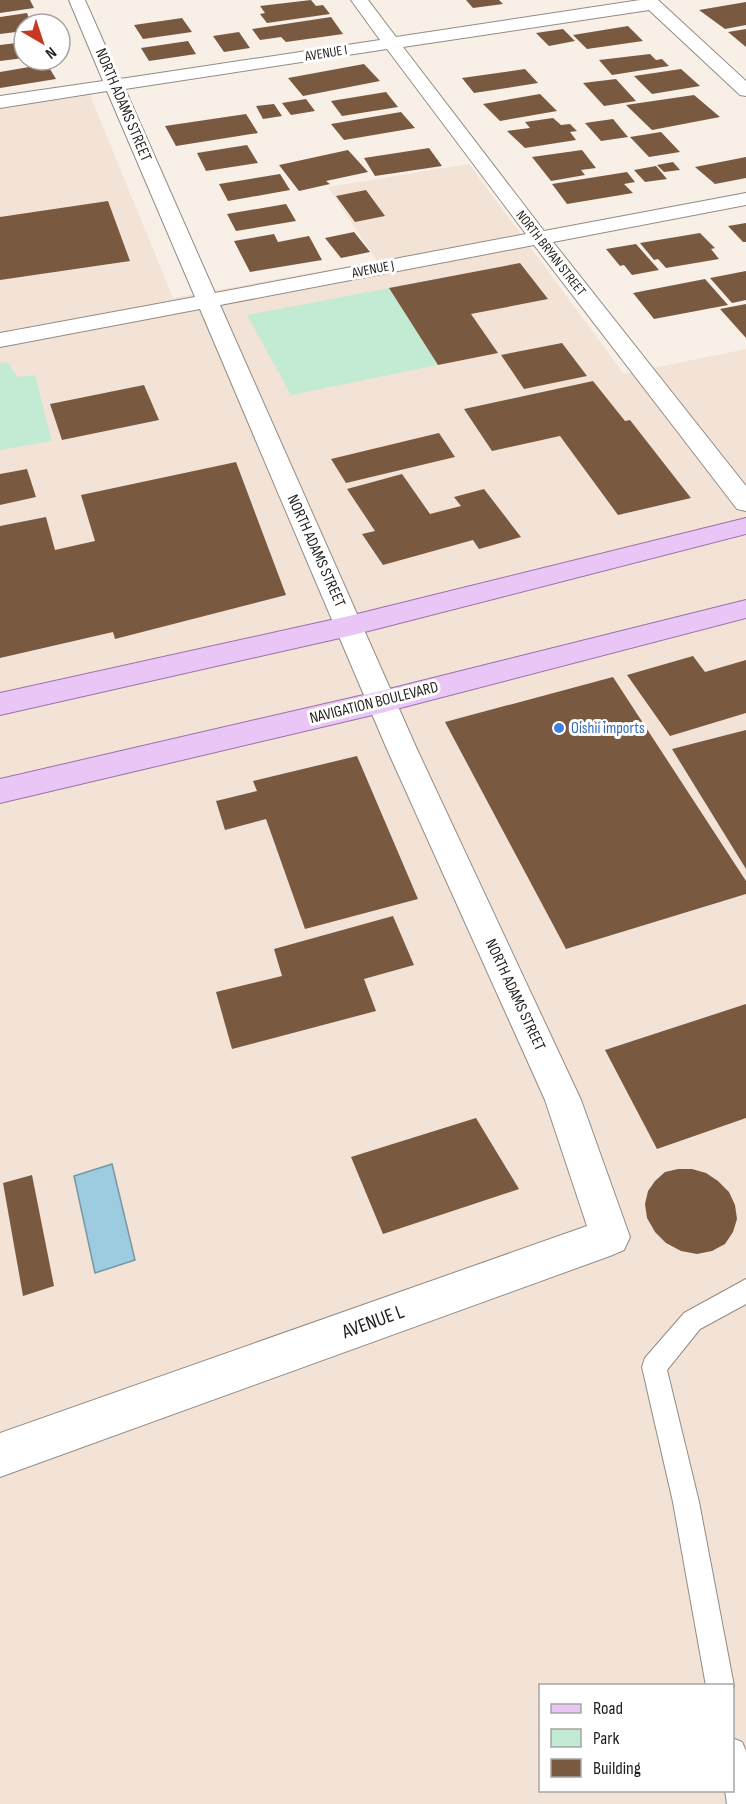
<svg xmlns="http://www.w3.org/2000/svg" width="746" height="1804" font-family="'Sofia Sans Condensed',sans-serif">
<rect width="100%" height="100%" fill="#f8efe7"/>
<!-- built -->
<path fill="#f3e3d6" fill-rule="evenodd" d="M90 95 173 298 377 261 328 187 469 164 624 374 746 349V1804H0V109ZM540 1686H732V1790H540Z"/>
<!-- green -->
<path fill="#c3ead3" d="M389 288 438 365 291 395 247 315Z
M8 362 17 377 35 375 52 441 0 450V363Z"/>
<!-- water -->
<path fill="#9dcbdf" stroke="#7897a4" stroke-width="1.5" d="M112 1164 135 1260 95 1273 74 1176Z"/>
<!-- building -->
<path fill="#795a40" d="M0 0H30L34 8 0 13Z
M311 0 316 6 323 5 330 14 267 23 260 14 265 13 260 6Z
M466 0H499L503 4 473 8Z
M746 2V25L725 29 699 10Z
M27 13 31 24H24V31L0 34V17Z
M331 17 343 34 286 42 281 37 260 40 252 29Z
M182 18 192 32 143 39 134 25Z
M628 26 643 41 587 49 573 35Z
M563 29 575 41 549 46 536 33Z
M746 29V47L728 32Z
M239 32 250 48 224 52 213 36Z
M188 41 196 54 149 61 141 48Z
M24 42V58L0 61V45Z
M650 54 656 60 662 59 669 66 612 75 599 60Z
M47 64 56 79 0 88V72Z
M364 64 380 81 303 96 288 78Z
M525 69 538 83 474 93 462 78Z
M681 69 700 86 652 94 634 76Z
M616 79 636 101 604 106 583 83Z
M386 92 398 107 342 116 331 101Z
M540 94 557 111 500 121 483 104Z
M694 95 720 117 652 130 626 105Z
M306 99 315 111 291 115 282 103Z
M274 104 282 116 263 119 256 106Z
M401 112 415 128 344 140 331 124Z
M246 114 258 133 176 146 165 126Z
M553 118 561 125 570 124 577 131 570 132 576 140 525 148 507 131 530 128 525 122Z
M613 119 628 137 601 141 585 123Z
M661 132 680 152 649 157 630 137Z
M247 145 258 163 206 171 197 153Z
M429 148 442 166 375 176 364 158Z
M348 150 368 172 326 181 330 184 299 191 279 165Z
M582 150 596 168 581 170 585 175 551 181 532 157Z
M746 157V178L715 184 695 167Z
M673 162 680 170 664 172 657 165Z
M656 166 667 179 645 182 634 170Z
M627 172 635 182 624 184 633 193 567 204 552 184Z
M280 174 290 190 228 201 219 184Z
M366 190 385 216 355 222 336 196Z
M108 201 130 261 0 280V217Z
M286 204 296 221 236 231 227 214Z
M746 223V242H743L728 226Z
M354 232 370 252 341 258 325 238Z
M700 233 715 248 711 249 719 259 666 268 658 259 654 260 640 243Z
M274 234 278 242 309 236 322 260 250 272 234 241Z
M636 244 659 270 632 275 624 265 620 266 606 249Z
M520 263 548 299 471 314 498 353 438 365 389 288Z
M746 271V300L732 303 710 278Z
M705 279 728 305 654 319 633 293Z
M746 304V338L720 309Z
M562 343 587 376 524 389 501 355Z
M593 381 625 421 630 420 691 498 618 515 560 436 492 451 464 409Z
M144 385 159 420 62 440 50 404Z
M439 433 455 457 346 483 331 459Z
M236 462 286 595 115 639 113 632 0 658V526L46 517 55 550 95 541 81 495Z
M27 469 36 497 0 505V474Z
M402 474 430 514 461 506 454 497 484 489 521 537 479 549 473 540 383 565 362 534 375 531 347 489Z
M693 656 705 672 746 660V713L670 736 627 675Z
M613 677 746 881V894L566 949 445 722Z
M746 730V869L672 749Z
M357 756 418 899 305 929 266 819 225 830 216 801 257 791 253 781Z
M393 916 414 965 364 979 376 1011 232 1049 216 992 282 976 274 949Z
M746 1004V1118L657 1149 605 1050Z
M476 1118 519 1189 383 1234 351 1157Z
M678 1169H692L706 1173 718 1181 729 1192 735 1205 737 1219 733 1232 725 1244 712 1251 697 1254 681 1251 666 1243 655 1232 647 1218 645 1204 648 1191 655 1181 665 1172Z
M32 1175 54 1286 23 1296 3 1183Z"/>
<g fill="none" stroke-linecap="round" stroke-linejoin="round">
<!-- lane casing -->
<g stroke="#938b84" stroke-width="2">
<path id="lane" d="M746 1279V1304L700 1329 667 1370 699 1502 734 1686 732 1690V1686H706L673 1502 642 1367 645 1358 684 1313Z
M732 1738 742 1742 746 1751V1804H727L725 1790H732Z"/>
</g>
<!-- street casing -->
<g stroke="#938b84" stroke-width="2">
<path id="street" d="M69 0H85L120 79 380 40 351 0H368L396 37 640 0H658L746 81V96L740 95 649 10 403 47 544 231 746 193V205L553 242 746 486V511L737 509 534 245 220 305 416 747 581 1100 630 1237 624 1250 610 1256 0 1477V1433L587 1226 545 1100 386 747 200 309 0 347V333L195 297 107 91 0 108V96L103 81ZM387 49 526 234 215 293 125 89Z"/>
</g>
<!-- primary casing -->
<g stroke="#9972a5" stroke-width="2">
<path id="primary" d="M746 518V534L349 636 0 715V693L349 616Z
M746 600V618L381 713 0 803V779L381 691Z"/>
</g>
<!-- lane -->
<use href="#lane" fill="#fff" fill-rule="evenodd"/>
<!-- street -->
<use href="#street" fill="#fff" fill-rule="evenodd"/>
<!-- primary -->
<use href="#primary" fill="#e9c6f6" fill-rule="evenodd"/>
</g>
<!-- markers -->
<circle fill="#3f7fe0" stroke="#fff" stroke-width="2" cx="559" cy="728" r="6"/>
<g text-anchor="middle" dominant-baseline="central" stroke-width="6" stroke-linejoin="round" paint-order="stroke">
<!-- far-street labels -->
<g font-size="14" fill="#201d1a" stroke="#fff">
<text transform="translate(326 53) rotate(-9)">AVENUE I</text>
<text transform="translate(551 253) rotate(52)">NORTH BRYAN STREET</text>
<text transform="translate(373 269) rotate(-11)">AVENUE J</text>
</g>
<!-- street labels -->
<g font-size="16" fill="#201d1a" stroke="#fff">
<text transform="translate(123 105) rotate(67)">NORTH ADAMS STREET</text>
<text transform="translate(316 551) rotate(66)">NORTH ADAMS STREET</text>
<text transform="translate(374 703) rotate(-14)">NAVIGATION BOULEVARD</text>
<text transform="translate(515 995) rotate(65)">NORTH ADAMS STREET</text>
</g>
<!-- shop labels -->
<g font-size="16" fill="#366cbe" stroke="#fff" text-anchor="start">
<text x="571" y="728">Oishii imports</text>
</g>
<!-- near-street labels -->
<g font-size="20" fill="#201d1a" stroke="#fff">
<text transform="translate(373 1322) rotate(-20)">AVENUE L</text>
</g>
</g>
<!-- legend -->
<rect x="539" y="1684" width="195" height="108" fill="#ffffff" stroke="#a6a5a3" stroke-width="1.5"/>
<rect x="551" y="1704" width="30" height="9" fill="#e9c6f6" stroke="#a6a5a3" stroke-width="1.5"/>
<text x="593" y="1714" font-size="18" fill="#201d1a">Road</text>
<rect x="551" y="1729" width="30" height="18" fill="#c3ead3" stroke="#a6a5a3" stroke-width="1.5"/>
<text x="593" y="1744" font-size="18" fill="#201d1a">Park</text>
<rect x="551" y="1759" width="30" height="18" fill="#795a40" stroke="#a6a5a3" stroke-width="1.5"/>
<text x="593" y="1774" font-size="18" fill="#201d1a">Building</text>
<!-- north arrow -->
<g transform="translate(42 42) rotate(141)"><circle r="28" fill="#ffffff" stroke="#a6a5a3" stroke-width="1.5"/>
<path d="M0-4.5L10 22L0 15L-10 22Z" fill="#c53a20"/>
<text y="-9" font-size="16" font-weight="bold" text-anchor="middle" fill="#201d1a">N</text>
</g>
</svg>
